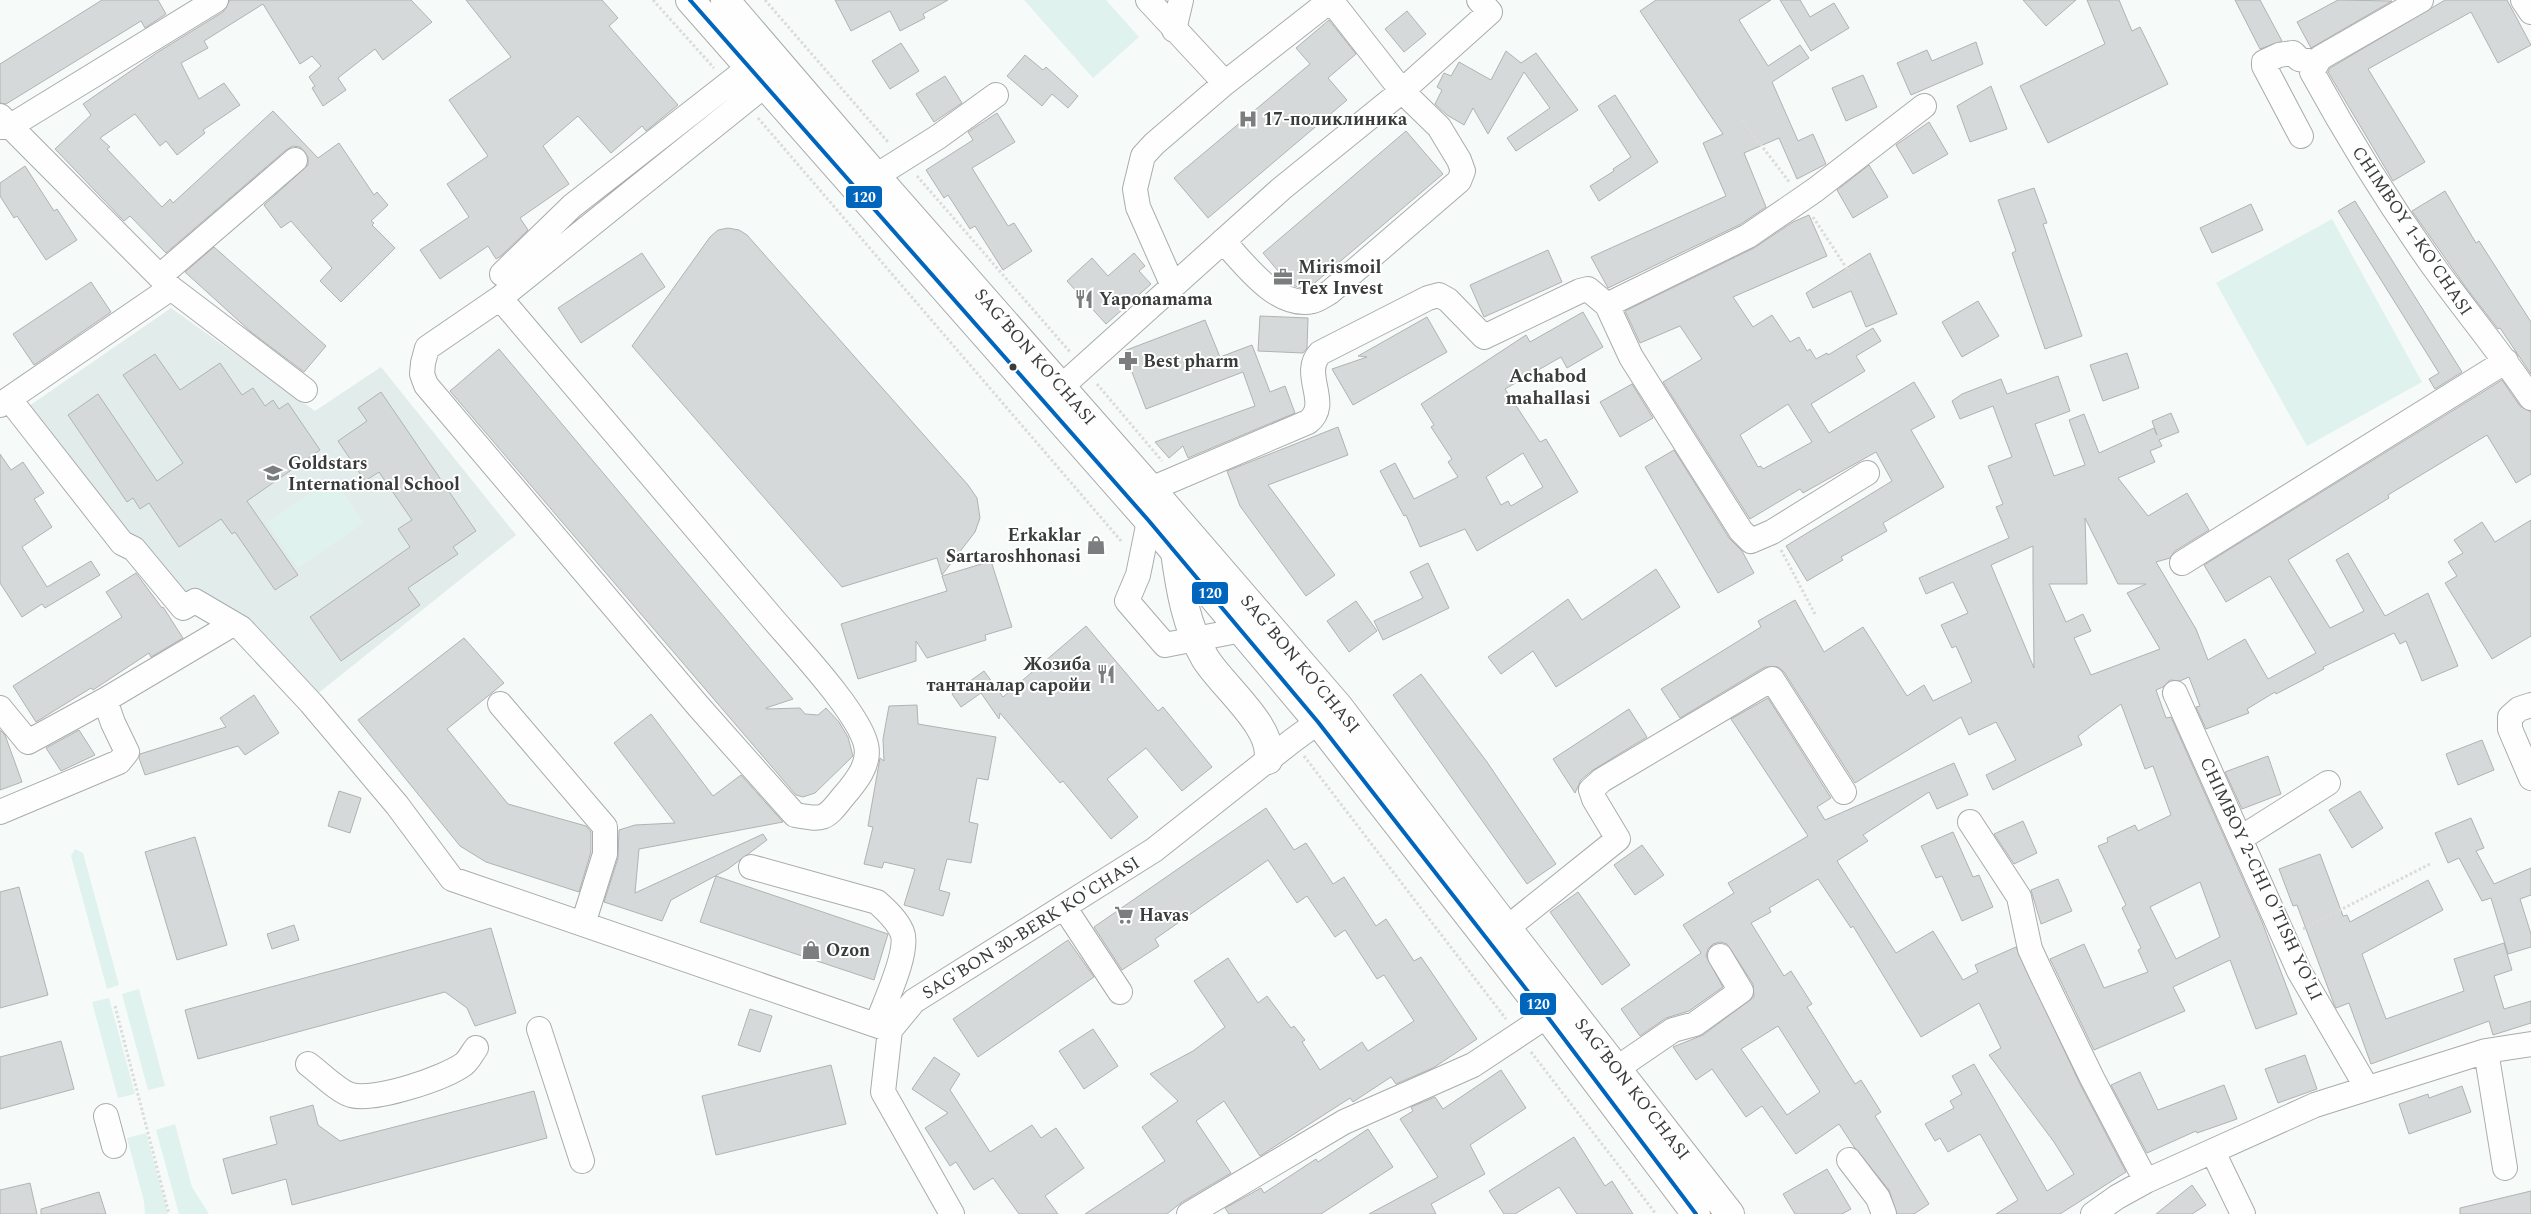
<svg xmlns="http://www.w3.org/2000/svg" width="2531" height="1214" font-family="Spectral,serif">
<rect width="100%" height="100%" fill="#f6faf9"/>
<!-- built -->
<path fill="#e2ecea" d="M171 308 315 411 381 367 516 535 316 695 251 620 197 590 180 597 129 539 29 406Z"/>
<!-- green -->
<path fill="#dff2ed" d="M1024 0H1106L1139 37 1093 78Z
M2332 219 2422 382 2307 446 2216 283Z
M333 477 364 523 298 568 267 523Z
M75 849 83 853 119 985 107 989 71 856Z
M139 989 165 1086 148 1090 122 994Z
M109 998 135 1094 118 1098 92 1002Z
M175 1124 192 1187 209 1214H179L156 1130Z
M146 1133 168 1214H145L144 1201 127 1138Z"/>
<!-- building -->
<path fill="#d6d9d9" stroke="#b0b3b2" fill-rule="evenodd" d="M102 0H158L166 14 145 28 141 21 6 104 0 103V64Z
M230 0H411L432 22 383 60 375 49 338 78 346 90 323 106 312 88 315 86 309 77 321 66 312 56 300 64 263 4 204 41 208 48 181 63 199 99 224 83 240 105 203 130 205 133 177 155 166 141 160 146 135 114 100 138 110 147 107 149 162 207 170 199 173 203 273 111 318 158 339 143 374 195 377 192 388 205 371 221 374 223 372 225 395 248 341 302 320 281 332 268 291 221 281 228 264 205 308 165V157L300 147 293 146 286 150 166 253 130 216 124 221 55 149 91 115 83 104 158 52 223 12Z
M466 0H602L618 18 609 26 678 105 646 131 642 126 611 153 578 116 543 146 569 184 520 218 528 230 501 256 496 259 488 246 440 279 420 250 469 217 447 184 488 156 449 100 511 57Z
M835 0H948L923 14 925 18 900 31 890 11 851 31Z
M1656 0H1771L1739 20 1768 66 1800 45 1809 58 1772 82 1798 141 1813 134 1826 164 1797 179 1779 138 1744 153 1766 207 1741 224 1608 288 1591 257 1726 196 1703 143 1723 134 1640 11Z
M1780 0H1800L1810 17 1834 3 1849 28 1811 51Z
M2023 0H2076L2046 26Z
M2087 0H2119L2132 31 2140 27 2168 84 2048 143 2020 86 2105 44Z
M2235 0H2260L2282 41 2260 49Z
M2338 0 2392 1 2311 48 2297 22Z
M2445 0H2507L2531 45 2498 63 2471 12 2368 69 2425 162 2393 181 2328 72 2330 68Z
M1407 11 1426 34 1404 52 1385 29Z
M1329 20 1356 54 1328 78 1347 100 1208 218 1174 178 1310 64 1296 48Z
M1976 42 1983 64 1911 95 1897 63 1927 50 1932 61Z
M901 43 919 71 890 89 872 61Z
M1506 51 1521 63 1536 53 1578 110 1516 151 1507 138 1550 108 1524 72 1488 134 1473 108 1464 125 1447 115 1435 104 1442 90 1437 87 1444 73 1451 76 1459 62 1491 80Z
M1025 55 1043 70 1046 67 1078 96 1068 108 1052 94 1042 106 1007 76Z
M1863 75 1877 107 1846 121 1832 88Z
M945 76 962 103 934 122 916 94Z
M1991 86 2007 129 1970 142 1957 106Z
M1615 95 1658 162 1599 201 1590 186 1614 171 1613 169 1631 157 1598 106Z
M997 113 1015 142 972 168 1008 226 1014 223 1032 251 1003 270 975 226 970 229 948 195 944 198 926 170 973 140 968 132Z
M1929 122 1948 154 1913 174 1896 145Z
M1406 131 1443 174 1310 287 1301 288 1289 284 1263 253Z
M1869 165 1888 197 1853 218 1837 190Z
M25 166 54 211 57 209 77 240 46 260 17 216 14 218 0 196V183Z
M2034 188 2047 223 2043 224 2082 336 2045 349 2012 253 2016 251 1998 200Z
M2445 191 2476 243 2479 241 2531 322V374L2500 328 2498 329 2467 289 2412 211Z
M2355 201 2462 372 2435 389 2429 379 2439 373 2338 211Z
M2251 204 2263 230 2212 253 2200 228Z
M1809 215 1827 256 1733 297 1753 327 1772 315 1790 342 1799 337 1807 351 1810 349 1816 359 1827 353 1828 355 1873 328 1881 341 1856 356 1865 371 1811 404 1829 433 1914 382 1935 417 1911 430 1944 487 1883 523 1887 531 1841 557 1843 560 1807 581 1786 546 1892 481 1876 452 1803 493 1800 489 1750 519 1663 382 1702 359 1680 326 1640 343 1625 311 1754 248 1793 222ZM1788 404 1812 442 1763 469 1761 466 1758 467 1740 435Z
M728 228 739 230 747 235 968 485 977 498 980 518 975 532 942 575 937 558 842 587 632 346 710 237 718 230Z
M214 247 326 346 304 372 251 332 185 272Z
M1548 250 1562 282 1484 317 1470 285Z
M642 253 665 287 581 343 558 308Z
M1134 253 1145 266 1139 271 1151 284 1106 324 1067 281 1092 258 1108 276Z
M1870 253 1897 314 1866 327 1851 291 1813 308 1806 293Z
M91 282 111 312 34 365 13 334Z
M1978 301 1999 336 1962 357 1942 322Z
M1583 312 1603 347 1567 368 1561 357 1505 389 1540 442 1546 439 1578 492 1477 551 1465 529 1420 547 1406 515 1404 516 1380 471 1395 463 1414 499 1458 477 1448 462 1452 459 1431 427 1434 425 1421 404 1526 335 1530 342ZM1523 453 1543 487 1511 506 1508 501 1501 505 1486 477Z
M1260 316 1308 318 1307 348 1303 353 1258 351Z
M1427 317 1447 352 1353 405 1332 369 1367 357 1358 356Z
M1205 320 1220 357 1252 345 1270 392 1285 386 1295 413 1188 458 1183 446 1169 458 1155 442 1255 406 1243 372 1146 409 1124 351Z
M499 349 793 699 766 708V709L800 708 805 714 818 715 826 708 839 722 848 737 853 756 815 793 803 797 796 795 450 391Z
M2127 353 2139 388 2103 401 2090 365Z
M155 354 180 390 220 363 242 395 253 388 265 406 273 400 279 409 288 403 320 450 247 501 298 575 275 590 235 532 232 534 221 519 179 547 149 503 140 509 133 498 127 502 68 415 98 394 157 481 183 463 123 375Z
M2058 376 2070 411 2035 424 2054 476 2085 465 2069 420 2084 414 2099 453 2154 428 2157 435 2152 421 2171 413 2179 432 2159 440 2162 446 2150 451 2155 462 2118 478 2148 516 2187 493 2209 530 2175 551 2170 558 2156 562 2196 629 2208 660 2245 639 2268 679 2316 653 2270 576 2226 602 2204 565 2502 380 2520 406 2531 412V474L2516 483 2487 435 2388 495 2389 498 2288 560 2330 628 2364 611 2336 560 2348 553 2385 616 2428 593 2458 666 2422 681 2406 641 2400 644 2394 633 2323 667 2324 669 2276 694 2275 692 2247 709 2249 713 2206 729 2196 707 2200 706 2189 677 2180 681 2170 680 2163 687 2156 690 2166 718 2171 717 2262 922 2297 1014 2256 1029 2230 960 2173 987 2185 1011 2094 1050 2050 959 2084 944 2104 988 2148 972 2138 950 2141 948 2122 908 2126 905 2098 846 2108 842 2107 838 2135 825 2138 831 2171 815 2153 766 2145 769 2121 704 2078 736 2082 745 1993 790 1986 775 2016 760 1996 722 1969 735 1961 717 1855 783 1784 672 1778 667H1765L1680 718 1661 689 1761 627 1758 621 1795 600 1824 652 1863 627 1907 696 1924 685 1933 701 1972 682 1956 646 1952 648 1941 625 1968 613 1953 582 1926 594 1919 578 2009 538 1996 507 2003 504 1988 466 2012 457 1993 406 1960 419 1952 401 1962 394 2001 379 2007 394ZM2085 518 2118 584H2146L2127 593 2160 649 2091 675 2074 638 2091 631 2083 614 2066 622 2049 584H2087ZM2033 546V580L2034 668 1991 565ZM2200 882 2220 937 2176 959 2150 907Z
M1632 384 1653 418 1620 437 1600 402Z
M381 392 476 531 453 547 458 554 408 588 420 605 341 661 310 617 410 547 398 529 412 520 379 472 365 481 338 441 367 421 358 408Z
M1338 427 1348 455 1268 485 1335 575 1306 596 1240 506 1227 471Z
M1674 450 1729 538 1742 551 1754 573 1718 593 1645 467Z
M0 454 11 470 23 462 44 493 34 499 52 527 22 547 47 587 91 561 100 575 45 608 42 604 22 617 0 583Z
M2531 520V636L2492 659 2445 583 2457 576 2448 562 2463 553 2454 540 2482 522 2495 542Z
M991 561 1012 627 985 635 986 640 927 658 916 641V661L858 679 841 624 947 591 942 576Z
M1428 563 1449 608 1383 640 1374 621 1423 598 1410 572Z
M1656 569 1680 607 1556 687 1533 651 1501 674 1488 657 1568 599 1582 620Z
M136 573 162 608 163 607 183 638 151 657 149 653 93 690 91 688 36 722 13 686 122 617 106 592Z
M1356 601 1377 631 1349 652 1327 621Z
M1086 626 1158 711 1163 707 1212 767 1182 791 1146 748 1107 779 1138 817 1111 839 1063 781 1060 783 1000 713 999 719 981 693 961 707 952 694 984 671 1003 697Z
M464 638 504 683 447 729 508 804 586 826 591 832V852L579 892 486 862 460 846 358 720Z
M1421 674 1487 762 1556 864 1527 884 1393 695Z
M254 695 279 733 245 755 238 746 145 775 139 758 140 754 226 727 220 718Z
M1768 698 1831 798 1817 807 1825 820 1954 763 1968 795 1937 809 1929 792 1863 835 1868 841 1837 861 1896 953 1933 931 1963 980 1978 972 1975 965 2016 947 2080 1084 2126 1172 2060 1214H1996L2018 1200 1980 1134 1948 1152 1940 1138 1935 1141 1925 1124 1954 1108 1950 1101 1962 1094 1952 1076 1974 1064 2047 1191 2074 1174 2054 1142 1989 1055 2001 1048 1979 1003 1921 1037 1853 926 1851 928 1818 879 1769 908 1771 912 1751 923 1784 976 1791 971 1812 1004 1807 1007 1855 1084 1861 1080 1881 1112 1875 1116 1929 1204 1914 1214H1897L1889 1190 1854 1147 1839 1124 1796 1154 1762 1106 1746 1117 1712 1069 1696 1080 1673 1047 1703 1035 1754 997 1753 984 1727 944 1720 942 1713 944 1708 949 1706 956 1723 987 1689 1011 1666 1018 1640 1036 1621 1009 1701 953 1683 925 1734 893 1728 883 1808 836 1731 719ZM1778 1026 1820 1092 1787 1115 1741 1049Z
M917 705 918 724 996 737 988 780 977 778 969 822 978 824 971 863 947 859 939 890 950 893 943 916 904 905 915 869 884 862 882 868 864 864 873 827 868 826 880 758 884 761 883 739 889 706Z
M1629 709 1647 737 1593 770 1581 780 1575 793 1553 759Z
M651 714 713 796 741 775 783 822 639 849 635 893 763 834 767 840 728 869 671 900 662 921 604 902 618 858 619 830 635 825 675 823 614 743Z
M0 730 5 735 22 782 0 790Z
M79 730 95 755 61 771 46 748Z
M2482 740 2494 770 2458 785 2446 754Z
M2268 756 2281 794 2242 809 2225 772Z
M339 791 361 798 350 833 328 826Z
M2360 791 2383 828 2352 848 2329 810Z
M1266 808 1294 850 1306 843 1333 884 1344 877 1376 926 1386 919 1414 961 1421 957 1477 1039 1433 1068 1396 1084 1391 1077 1353 1102 1350 1098 1260 1156 1224 1101 1196 1121 1231 1173 1182 1202 1167 1214H1085L1165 1161 1142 1127 1178 1101 1150 1074 1193 1051 1225 1027 1194 981 1228 958 1258 1003 1267 996 1291 1028 1294 1026 1305 1040 1302 1042 1320 1070 1362 1042 1368 1051 1414 1021 1384 975 1377 979 1345 930 1335 937 1307 896 1297 903 1268 860 1155 939 1159 946 1122 970 1094 927Z
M2471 818 2484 848 2476 851 2494 884 2531 868V895L2520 899 2531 934V947L2508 954 2491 898 2482 901 2459 858 2448 863 2435 833Z
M2023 821 2037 853 2014 864 1994 834Z
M1953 832 1973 877 1979 875 1993 907 1962 921 1942 876 1936 878 1921 846Z
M195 837 227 945 177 960 145 852Z
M1642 845 1664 875 1635 895 1614 865Z
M2320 854 2343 916 2347 915 2350 922 2428 880 2443 910 2362 954 2386 1019 2464 991 2454 959 2504 943 2512 970 2494 976 2504 1009 2531 1001V1023L2493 1035 2489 1021 2371 1064 2349 1003 2336 1008 2334 1004 2297 905 2293 906 2279 869Z
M716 876 888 934 874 980 700 922Z
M2058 879 2072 911 2041 924 2031 890Z
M19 887 48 995 0 1008V892Z
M1578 892 1630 965 1602 985 1550 912Z
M294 925 299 940 272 949 267 934Z
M491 928 516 1013 475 1026 467 1008 445 992 198 1059 185 1010Z
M1068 940 1094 977 978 1057 953 1019Z
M750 1009 772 1016 760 1052 738 1045Z
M1093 1029 1118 1066 1084 1089 1059 1051Z
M61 1041 74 1089 0 1109V1057Z
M2305 1055 2317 1089 2278 1103 2265 1069Z
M934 1057 960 1074 950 1090 990 1152 1032 1125 1041 1138 1056 1128 1084 1168 1045 1196 1058 1214H1019L993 1178 974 1190 956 1162 950 1166 925 1128 948 1113 912 1089Z
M831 1065 846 1124 716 1155 702 1096Z
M1501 1070 1526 1108 1470 1145 1485 1174 1431 1204 1436 1214H1369L1438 1177 1400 1119 1413 1111 1411 1107 1435 1097 1443 1109Z
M2140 1072 2158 1110 2224 1085 2237 1119 2197 1133 2196 1131 2147 1153 2111 1085Z
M2462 1086 2471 1112 2409 1134 2399 1104 2428 1094 2429 1098Z
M534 1091 547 1138 292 1205 286 1179 232 1194 223 1159 277 1144 270 1117 313 1105 318 1125 340 1141Z
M1368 1129 1393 1167 1321 1214H1229L1225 1208 1261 1188 1264 1193 1316 1159 1318 1162Z
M1574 1137 1605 1186 1612 1181 1633 1214H1577L1559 1187 1515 1214H1504L1489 1191Z
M1827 1169 1851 1209 1842 1214H1795L1783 1194Z
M30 1183 37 1214H0V1190Z
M2192 1185 2206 1205 2192 1214H2156Z
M2531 1191V1214H2460V1208Z
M99 1192 106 1214H41V1209Z"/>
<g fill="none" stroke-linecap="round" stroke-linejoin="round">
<!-- minor casing -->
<g stroke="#aaacab" stroke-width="26">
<path id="minor" d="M1148 0 1225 83
M2421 0 2320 58 2312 72C2348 138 2388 202 2431 263 2464 309 2500 352 2531 398
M2523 0 2531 12
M1174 30 1181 0
M0 116 171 288 305 390
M0 127H9L216 0
M2301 136 2264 66V62L2279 55 2293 53 2299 59 2317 63
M876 176 938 137 996 95
M502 274 572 206 764 56
M160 276 295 160
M1173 286 1138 207 1135 189 1143 156 1154 144 1225 83 1322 7 1330 4 1337 8 1402 91 1439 127 1459 160 1463 171 1459 181 1330 292C1325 295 1318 300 1313 301 1276 309 1245 264 1223 241
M500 298 427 348 423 363 422 374 426 385 699 707 795 815C823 820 825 820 842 798 854 784 871 765 866 745 859 712 791 641 767 612 678 508 589 403 500 298L765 85
M1607 305 1631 357 1741 531 1751 541 1772 532 1867 473
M1061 387 1281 189 1402 91 1490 12 1479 0
M10 400 122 543 134 549 183 608 195 601 241 628 311 703 397 805 452 879 890 1030
M0 405 171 288
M1151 489 1308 422C1332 404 1300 374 1320 353L1428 298 1439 295 1448 300 1484 337 1580 291 1588 289 1607 305 1748 236 1815 190 1924 106
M1149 521 1138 575 1127 601 1165 645 1242 630
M2182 563 2506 361
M2175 693 2299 971 2367 1088
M500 704 605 827V854L583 924
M2531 705 2519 709 2510 717V729L2531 778
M0 708 28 742 105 700
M0 812 119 762 127 752 113 723 105 700 233 624
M1970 822 2019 897 2030 949 2041 973 2092 1078 2146 1181
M2241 838 2328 783
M751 867 877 902C886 910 897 920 902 932 910 951 884 1004 877 1024
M1064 907 1120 992
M1507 928 1618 839 1594 799 1591 790 1602 780 1772 679 1844 792
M539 1029 582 1161
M2486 1051 2505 1168
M308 1064C319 1072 339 1092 351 1095 374 1102 445 1078 464 1064 469 1060 472 1053 476 1048
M1616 1069 1673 1030 1695 1024 1741 991 1720 956
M106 1116 114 1146
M2213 1152 2243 1214
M1849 1160 1878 1198 1884 1214
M952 1214 883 1092 890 1030 914 1001 1154 850 1292 741 1333 711
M1189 1214 1344 1122 1473 1065 1547 1016
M2093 1214 2117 1197 2146 1181 2315 1105 2486 1051 2531 1044"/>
</g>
<!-- major casing -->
<g stroke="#aaacab" stroke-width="30">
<path id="major" d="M690 0 1149 521 1318 722 1547 1016 1696 1214
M725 0 876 176 1151 489 1339 707 1507 928 1730 1214
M1175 552C1180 589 1186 626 1205 658 1221 685 1276 728 1268 760"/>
</g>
<!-- path -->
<path stroke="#dadbda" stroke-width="3" stroke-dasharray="2.5 2.5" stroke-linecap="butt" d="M653 0 714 68
M765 0 888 142
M758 118 1122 542
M1742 120 1790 183
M917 176 1070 352
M1813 217 1855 281
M1097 384 1162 461
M1781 550 1816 616
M1304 756 1506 1019
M2303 929 2430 864
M115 1006 169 1214
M1531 1052 1656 1214"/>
<!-- minor -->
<use href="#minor" stroke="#fefefe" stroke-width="24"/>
<!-- major -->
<use href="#major" stroke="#fefefe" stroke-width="28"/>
<!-- bus-1 casing -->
<g stroke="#fff" stroke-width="8">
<path id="bus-1" d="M690 0 1149 521 1318 722 1547 1016 1696 1214"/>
</g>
<!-- bus-1 -->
<use href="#bus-1" stroke="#0065bd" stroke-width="4"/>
</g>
<!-- icons -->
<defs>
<g id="hospital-bare" transform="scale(1.5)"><path d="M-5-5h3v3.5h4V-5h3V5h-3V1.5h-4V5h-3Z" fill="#7b7e7e" stroke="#fff" stroke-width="2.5" paint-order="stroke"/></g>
<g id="office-bare" transform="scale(1.5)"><path d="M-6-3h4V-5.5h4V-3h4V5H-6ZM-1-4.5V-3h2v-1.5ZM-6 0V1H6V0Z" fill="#7b7e7e" stroke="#fff" stroke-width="2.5" paint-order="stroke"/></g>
<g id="restaurant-bare" transform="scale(1.5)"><path d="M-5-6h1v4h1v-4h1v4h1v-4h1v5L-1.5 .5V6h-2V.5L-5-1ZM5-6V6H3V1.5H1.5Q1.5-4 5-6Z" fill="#7b7e7e" stroke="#fff" stroke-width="2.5" paint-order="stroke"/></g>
<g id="pharmacy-bare" transform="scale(1.5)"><path d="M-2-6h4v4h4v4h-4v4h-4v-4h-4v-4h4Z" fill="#7b7e7e" stroke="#fff" stroke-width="2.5" paint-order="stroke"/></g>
<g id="school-bare" transform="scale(1.5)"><path d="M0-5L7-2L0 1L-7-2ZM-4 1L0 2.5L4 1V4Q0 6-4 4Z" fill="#7b7e7e" stroke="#fff" stroke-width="2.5" paint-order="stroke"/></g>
<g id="shop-bare" transform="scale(1.5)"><path d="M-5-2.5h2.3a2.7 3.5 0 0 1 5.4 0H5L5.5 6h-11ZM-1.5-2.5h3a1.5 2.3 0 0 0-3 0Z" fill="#7b7e7e" stroke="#fff" stroke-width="2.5" paint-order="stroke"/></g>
<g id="supermarket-bare" transform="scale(1.5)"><path d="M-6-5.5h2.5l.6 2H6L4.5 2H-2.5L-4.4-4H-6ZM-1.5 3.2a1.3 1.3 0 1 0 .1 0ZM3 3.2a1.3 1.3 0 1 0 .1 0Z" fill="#7b7e7e" stroke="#fff" stroke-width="2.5" paint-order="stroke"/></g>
</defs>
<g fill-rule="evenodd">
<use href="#hospital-bare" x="1248" y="119"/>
<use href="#office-bare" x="1283" y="277"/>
<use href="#restaurant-bare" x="1084" y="299"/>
<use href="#pharmacy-bare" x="1128" y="361"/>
<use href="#school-bare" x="273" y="473"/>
<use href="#shop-bare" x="1096" y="545"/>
<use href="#restaurant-bare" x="1106" y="674"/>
<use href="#supermarket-bare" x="1124" y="915"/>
<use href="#shop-bare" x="811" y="950"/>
</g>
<!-- markers -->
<circle fill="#393c3b" stroke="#fff" stroke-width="2" cx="1013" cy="367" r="4.5"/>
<g text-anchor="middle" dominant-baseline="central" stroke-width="4" stroke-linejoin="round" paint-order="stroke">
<!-- poi labels -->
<g font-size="18" font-weight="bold" fill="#393c3b" stroke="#fff" text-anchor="start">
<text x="1263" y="119">17-поликлиника</text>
<text x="1298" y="267">Mirismoil<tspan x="1298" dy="21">Tex Invest</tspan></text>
<text x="1099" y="299">Yaponamama</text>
<text x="1143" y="361">Best pharm</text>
<text x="288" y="463">Goldstars<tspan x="288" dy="21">International School</tspan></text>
<text x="1081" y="535" text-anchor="end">Erkaklar<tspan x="1081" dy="21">Sartaroshhonasi</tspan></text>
<text x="1091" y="664" text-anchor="end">Жозиба<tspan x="1091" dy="21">тантаналар саройи</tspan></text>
<text x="1139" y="915">Havas</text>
<text x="826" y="950">Ozon</text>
</g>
<!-- street labels -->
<g font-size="18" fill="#393c3b" stroke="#fff">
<text transform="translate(2412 231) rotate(56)">CHIMBOY 1-KO'CHASI</text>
<text transform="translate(1035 357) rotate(49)">SAG’BON KO’CHASI</text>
<text transform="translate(1300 664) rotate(50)">SAG’BON KO’CHASI</text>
<text transform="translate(2261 879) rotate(65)">CHIMBOY 2-CHI O'TISH YO'LI</text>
<text transform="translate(1031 928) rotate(-32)">SAG'BON 30-BERK KO'CHASI</text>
<text transform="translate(1632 1089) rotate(52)">SAG’BON KO’CHASI</text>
</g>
<!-- neighbourhood labels -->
<g font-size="19" font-weight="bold" fill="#3a3f3d" stroke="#fff">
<text x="1548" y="376">Achabod<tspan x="1548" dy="22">mahallasi</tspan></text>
</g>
</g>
<g stroke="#fff" stroke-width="2">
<rect x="845" y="185" width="38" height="24" rx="5" fill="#0065bd"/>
<rect x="1191" y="581" width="38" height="24" rx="5" fill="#0065bd"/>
<rect x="1519" y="992" width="38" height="24" rx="5" fill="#0065bd"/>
</g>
<g font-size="14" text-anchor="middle" font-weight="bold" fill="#fff">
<text x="864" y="202">120</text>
<text x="1210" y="598">120</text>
<text x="1538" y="1009">120</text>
</g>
</svg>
